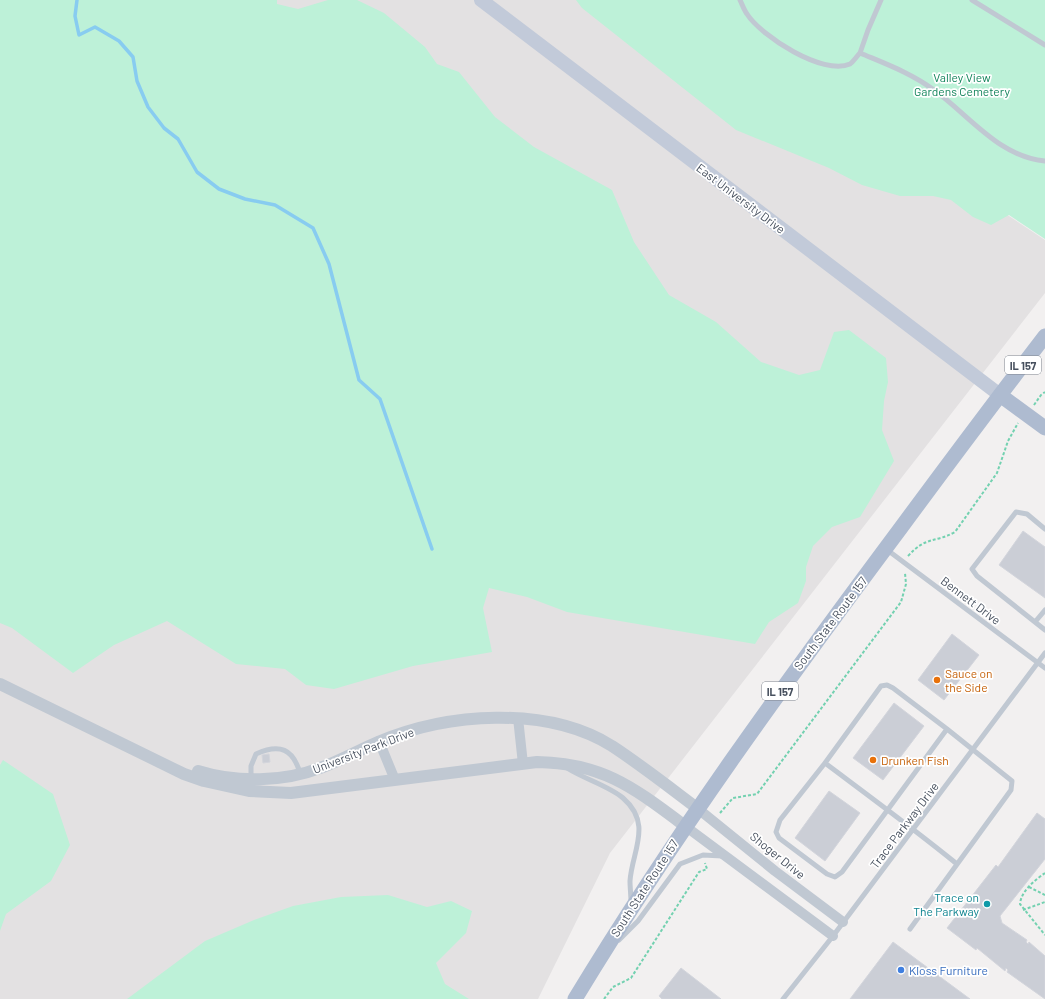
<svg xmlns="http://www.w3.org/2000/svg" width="1045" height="999" font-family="Barlow,sans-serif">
<rect width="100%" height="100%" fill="#f2f0f0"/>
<!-- education -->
<path fill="#e3e1e2" d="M0 0H699L750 44 1045 240V293L610 853 538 999H0Z"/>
<!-- green -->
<path fill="#bdf1d8" d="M0 0H277V4L298 9 328 0H357L384 13 425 47 437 64 459 72 495 117 534 147 612 190 634 242 669 295 716 322 761 362 799 375 820 370 834 332 849 330 886 358 888 382 884 401 882 430 894 461 860 517 832 527 813 546 806 567V581L798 603 769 622 755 644 567 612 527 597 489 588 483 608 492 652 413 666 334 689 306 685 285 669 236 664 167 621 114 645 73 673 12 628 0 623Z
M576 0H1045V239L1009 215 991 225 973 217 951 200 933 196H900L862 185 829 168 736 130 582 8Z
M3 760 53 794 70 845 51 881 6 914 0 931V765Z
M388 895 427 907 451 901 472 911 466 933 436 963 445 984 469 999H127L205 941 254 920 293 906 341 897Z"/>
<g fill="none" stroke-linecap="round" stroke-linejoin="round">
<!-- stream -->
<path stroke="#88ccf0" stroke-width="3.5" d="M77 0 75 16 79 35 95 27 119 41 133 57 137 81 148 107 164 128 178 139 197 172 219 189 245 199 275 205 313 228 329 264 359 380 380 399 432 549"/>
</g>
<!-- building -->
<path fill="#cbced6" stroke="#d3d5dc" d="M1023 531 1045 547V598L999 565Z
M952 634 979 655 944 700 918 680Z
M894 703 924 726 883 780 853 758Z
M269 754 270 762 263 763 262 755Z
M829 791 860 813 825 861 795 838Z
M1037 813 1045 819V859L1000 916 1002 923 1027 940 1026 942 1028 944 1029 942 1045 956V999L1007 972 1008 970 1006 968 1005 971 977 948 976 950 947 928 996 865 998 867Z
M893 942 970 999H850Z
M681 968 721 999H662L659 996Z"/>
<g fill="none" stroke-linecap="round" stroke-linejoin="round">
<!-- path -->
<path stroke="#73d1b0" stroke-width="2" stroke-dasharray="3 2" stroke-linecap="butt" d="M1034 405 1041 395 1045 392
M908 556C926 536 935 543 955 532L997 473 1008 441 1018 423
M720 813 733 798 757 794 901 602 906 584 905 573
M1045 873C1035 880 1021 891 1020 904L1045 935
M1029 887 1045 895
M1023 910 1045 902
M604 999 613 987 631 978 699 872 707 869 705 863"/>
<!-- service -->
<path stroke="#c0c8d2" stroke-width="5" d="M740 0C742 4 744 10 747 14 761 36 823 76 850 64 853 62 857 56 860 53
M881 0 868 30 860 53C886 64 911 73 934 90 969 115 999 157 1045 161
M972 0 1045 45
M1045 529 1027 514 1016 512 972 569 977 576 1045 630
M886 549 1045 668
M1035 622 1045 610
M825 763 881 686 887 685 893 688 947 729
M567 768C584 779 609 786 623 798 653 824 632 851 630 881 630 888 631 895 631 902
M251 779V766L256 754C280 743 293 749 300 773
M910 929 1011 790 1012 781 947 729 842 872 835 877 827 874 779 838 776 832 780 820 825 763C869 796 914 829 957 864
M619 940 638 921 680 864 703 855 722 856
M783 999 833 936 1045 653"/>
<!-- minor -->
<path stroke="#c0c8d2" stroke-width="10" d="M518 718 523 764
M379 741 395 780
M697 808 775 871 843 922
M685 826 833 936"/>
<!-- tertiary -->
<path stroke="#c0c8d2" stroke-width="12" d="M0 684 184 774 204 781 249 791 291 793 537 762C603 763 634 788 685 826
M198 771C236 783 284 782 320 768 340 761 359 750 378 742 447 713 546 705 612 746 641 765 669 787 697 808"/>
<!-- secondary -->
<path stroke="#c2cad9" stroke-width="14" d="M481 0 1000 395"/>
<!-- primary -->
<path stroke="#aebbd0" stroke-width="15" d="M1000 395 1045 428
M575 999C674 835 786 682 900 529 948 464 996 400 1045 336"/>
</g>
<!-- markers -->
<g fill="#e8710a" stroke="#fff" stroke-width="1.5">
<circle cx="937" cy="680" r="4"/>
<circle cx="873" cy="760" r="4"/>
</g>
<circle fill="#0f9aa8" stroke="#fff" stroke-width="1.5" cx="987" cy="904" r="4"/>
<circle fill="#3f7fe0" stroke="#fff" stroke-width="1.5" cx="901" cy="970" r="4"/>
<g text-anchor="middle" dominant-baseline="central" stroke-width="3.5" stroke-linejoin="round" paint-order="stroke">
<!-- shield labels -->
<g fill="#fff" stroke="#7e848e" stroke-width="1">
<rect x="1005" y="356" width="36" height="18" rx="3"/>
<rect x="762" y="682" width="36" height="18" rx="3"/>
</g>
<g font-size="11" font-weight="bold" fill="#47505e">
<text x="1023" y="365">IL 157</text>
<text x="780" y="691">IL 157</text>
</g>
<!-- park labels -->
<g font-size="12" fill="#13845b" stroke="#fff">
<text x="962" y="77">Valley View<tspan x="962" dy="14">Gardens Cemetery</tspan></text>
</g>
<!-- street labels -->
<g font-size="12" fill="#47505e" stroke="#fff">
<text transform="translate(741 198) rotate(37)">East University Drive</text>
<text transform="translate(971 600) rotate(37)">Bennett Drive</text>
<text transform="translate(830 623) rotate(-53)">South State Route 157</text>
<text transform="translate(363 750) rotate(-21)">University Park Drive</text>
<text transform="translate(904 825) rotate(-53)">Trace Parkway Drive</text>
<text transform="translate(778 855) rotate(39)">Shoger Drive</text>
<text transform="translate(644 888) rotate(-57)">South State Route 157</text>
</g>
<!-- food labels -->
<g font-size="12" fill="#c56008" stroke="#fff" text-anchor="start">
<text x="945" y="673">Sauce on<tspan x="945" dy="14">the Side</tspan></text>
<text x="881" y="760">Drunken Fish</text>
</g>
<!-- culture labels -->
<g font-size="12" fill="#0d838f" stroke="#fff" text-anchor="end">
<text x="979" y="897">Trace on<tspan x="979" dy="14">The Parkway</tspan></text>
</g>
<!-- shop labels -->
<g font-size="12" fill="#366cbe" stroke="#fff" text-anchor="start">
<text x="909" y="970">Kloss Furniture</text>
</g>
</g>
</svg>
